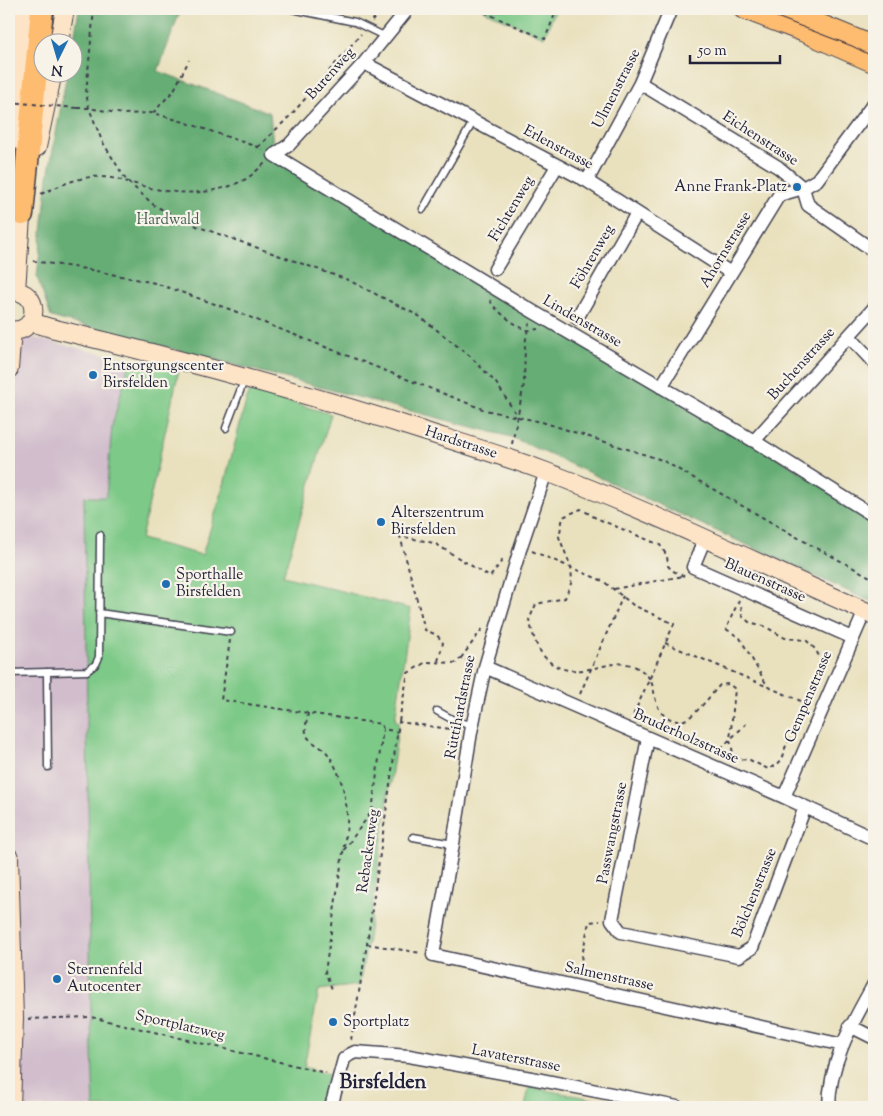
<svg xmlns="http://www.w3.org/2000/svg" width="883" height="1116" font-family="'Sorts Mill Goudy',serif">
<rect width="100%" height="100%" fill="#f7f3e8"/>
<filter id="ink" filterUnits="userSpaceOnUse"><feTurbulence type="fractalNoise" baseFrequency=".02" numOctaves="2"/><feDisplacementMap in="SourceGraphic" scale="10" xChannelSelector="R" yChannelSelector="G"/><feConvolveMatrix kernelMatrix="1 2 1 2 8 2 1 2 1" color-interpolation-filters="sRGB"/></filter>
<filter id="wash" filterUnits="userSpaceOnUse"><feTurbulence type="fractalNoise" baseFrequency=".0096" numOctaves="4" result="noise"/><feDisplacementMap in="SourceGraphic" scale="20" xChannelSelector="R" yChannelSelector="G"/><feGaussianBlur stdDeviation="1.12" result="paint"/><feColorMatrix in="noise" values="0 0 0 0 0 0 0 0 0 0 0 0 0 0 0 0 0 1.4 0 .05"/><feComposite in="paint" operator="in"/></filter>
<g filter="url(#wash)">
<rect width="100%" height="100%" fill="#e9e1be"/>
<!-- industrial -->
<path fill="#d1bdcc" d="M9 332 130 360 112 426 106 498 84 497 91 1020 94 1107H9Z"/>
<!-- green -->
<path fill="#7dc987" stroke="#507661" d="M487 9H556L544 37 483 10Z
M130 360 179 370 141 539 202 555 222 492 249 390 331 414 283 576 411 609 395 720 399 722 367 944 359 985 319 990 304 1067 329 1074 320 1107H94L91 1020 84 497H106L112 426Z
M529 1087 636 1107H525Z"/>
<!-- forest -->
<path fill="#66ad74" stroke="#446858" d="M79 9H181L158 71 270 113 274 155 874 516V603L511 437 51 317 37 277 48 177 67 73 72 72 73 44Z"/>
</g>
<g filter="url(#ink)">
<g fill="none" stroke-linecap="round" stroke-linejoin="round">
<!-- lane casing -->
<g stroke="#403f4f" stroke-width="9">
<path id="lane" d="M292 9 355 22 384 36
M423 209 473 122
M226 428 245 378
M99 613 231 632
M47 672 48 767
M9 673 87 671 96 664 99 657 100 535
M437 711 457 722 473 725
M413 837 453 844"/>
</g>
<!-- street casing -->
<g stroke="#403f4f" stroke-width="15">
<path id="street" d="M408 9 364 63 289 145 274 155 532 311 754 441 874 516
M364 63 587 181 731 273
M640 83 778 167 803 188 808 205 874 251
M587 181 640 83 671 9
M495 269 557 166
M577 318 637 213
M849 336 874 363
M661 387 779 195 803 188 817 180 874 103
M754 441 874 308
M546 472 521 546 485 667 471 732 453 844 433 955 843 1045
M705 538 693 567 853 638
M485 667 784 797 874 839
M648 738 612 920 621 932 739 956 752 948 805 807
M784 797 865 611
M850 1026 874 1038
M331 1107 344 1059 349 1055 355 1052 409 1056 531 1078 677 1107
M829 1107C829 1062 853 1022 874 984"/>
</g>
<!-- secondary casing -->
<g stroke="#403f4f" stroke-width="20">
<path id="secondary" d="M59 42 65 9
M21 141 20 91 23 9
M37 147 53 72
M16 291 22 202
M9 292C42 286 41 336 9 330
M31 322 51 328C176 358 300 391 423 431 464 444 504 456 544 471 657 513 764 567 874 615
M9 369 12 330
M9 857 14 1018 11 1107"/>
</g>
<!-- primary casing -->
<g stroke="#403f4f" stroke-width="21">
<path id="primary" d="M743 9 803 32 874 63
M784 9 874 46"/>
</g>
<!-- highway casing -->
<g stroke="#403f4f" stroke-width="25">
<path id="highway" d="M22 214 42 9"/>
</g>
<!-- path -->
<path stroke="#403f4f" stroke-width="2" stroke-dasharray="4 4" stroke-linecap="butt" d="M94 9 86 93 89 108 102 141 126 180 155 206 199 227 348 280 419 316 470 356 496 383 518 417
M477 9 545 39 557 9
M372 21 382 9
M77 108H89L123 114 153 113 184 122 263 149
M153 113 174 90 189 60
M258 147 292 114 361 34
M41 194C57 187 73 179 91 177 114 175 134 185 155 189 185 195 217 194 244 180 252 176 259 168 265 163
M33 261 86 269 155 283 229 309 485 410 542 422 662 460 802 540 874 579
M490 300C493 309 517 327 527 330 530 331 535 329 538 329
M512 444 524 384 525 344 529 323
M532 551 603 581 633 605 674 624 632 718
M684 576 673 571 668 566 667 556 660 545 596 518 581 509 563 517 559 537 571 567 572 581 565 598 536 604 529 620C532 629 534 641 539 649 553 673 574 673 599 667 611 664 624 661 636 667 658 679 651 693 659 709 662 716 674 722 681 721 694 719 711 694 720 685L729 684 735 689 730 740 733 753 740 759 750 760 768 769C779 765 784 759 785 748L823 672 822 661 815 649 806 640 785 638 764 626 749 622 742 616 741 603
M614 589 683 576
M739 600 726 629 740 638 768 687
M230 640 221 700 381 724 383 729 398 732
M665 643 808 704
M461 658 483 628
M438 661 443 643 437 635 425 630 400 536 434 543 490 577 504 558
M580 694 623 596
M308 713C307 720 304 730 307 736 312 744 323 747 328 754 342 775 348 801 347 826L325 972 332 989
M399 721 408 673 426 662 456 663 461 658 473 661
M715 754 746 724
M344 850 372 811 383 729
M367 944 421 953
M578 975 589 922 600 921
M28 1019 91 1017 326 1073
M351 1040 367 944 399 722 450 729"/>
<!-- lane -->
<use href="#lane" stroke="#fff" stroke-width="6"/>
<!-- street -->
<use href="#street" stroke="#fff" stroke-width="12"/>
<!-- secondary -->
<use href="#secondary" stroke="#fee4c6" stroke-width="18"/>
<!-- primary -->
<use href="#primary" stroke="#fdbc70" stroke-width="19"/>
<!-- highway -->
<use href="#highway" stroke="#fdbc70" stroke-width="22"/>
<!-- tram -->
<path stroke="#22223b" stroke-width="1" d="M756 9 852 46 874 57"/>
<!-- path-bridge -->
<path stroke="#403f4f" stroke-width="2" stroke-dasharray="4 4" stroke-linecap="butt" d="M9 102 77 108"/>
</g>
</g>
<!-- markers -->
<g fill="#1f6fb2" stroke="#f7f3e8" stroke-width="2">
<circle cx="797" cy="187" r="5"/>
<circle cx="93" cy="375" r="5"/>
<circle cx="381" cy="522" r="5"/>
<circle cx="166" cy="584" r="5"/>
<circle cx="57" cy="979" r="5"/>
<circle cx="333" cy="1022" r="5"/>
</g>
<g text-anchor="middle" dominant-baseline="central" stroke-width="4.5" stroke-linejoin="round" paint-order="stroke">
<!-- street labels -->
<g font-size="15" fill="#22223b" stroke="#f7f3e8">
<text transform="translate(331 74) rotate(-48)">Burenweg</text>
<text transform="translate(617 89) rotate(-63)">Ulmenstrasse</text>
<text transform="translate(760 139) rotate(33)">Eichenstrasse</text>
<text transform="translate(558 148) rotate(28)">Erlenstrasse</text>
<text transform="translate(512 209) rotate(-59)">Fichtenweg</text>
<text transform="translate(726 250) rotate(-59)">Ahornstrasse</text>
<text transform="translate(593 257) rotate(-60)">Föhrenweg</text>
<text transform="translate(582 322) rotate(30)">Lindenstrasse</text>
<text transform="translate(802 364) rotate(-48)">Buchenstrasse</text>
<text transform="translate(461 443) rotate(18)">Hardstrasse</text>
<text transform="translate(765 581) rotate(24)">Blauenstrasse</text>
<text transform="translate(809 697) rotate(-67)">Gempenstrasse</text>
<text transform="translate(461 707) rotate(-79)">Rüttihardstrasse</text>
<text transform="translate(686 737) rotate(24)">Bruderholzstrasse</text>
<text transform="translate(613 833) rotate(-79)">Passwangstrasse</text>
<text transform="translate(369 851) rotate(-82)">Rebackerweg</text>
<text transform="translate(755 893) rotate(-68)">Bölchenstrasse</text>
<text transform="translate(609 977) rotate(12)">Salmenstrasse</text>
<text transform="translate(180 1026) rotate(13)">Sportplatzweg</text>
<text transform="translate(516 1059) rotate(11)">Lavaterstrasse</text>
</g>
<!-- poi labels -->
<g font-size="15" fill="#22223b" stroke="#f7f3e8" text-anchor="start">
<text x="787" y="187" text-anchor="end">Anne Frank-Platz</text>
<text x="103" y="366">Entsorgungscenter<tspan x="103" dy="17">Birsfelden</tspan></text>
<text x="391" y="513">Alterszentrum<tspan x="391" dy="17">Birsfelden</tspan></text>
<text x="176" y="575">Sporthalle<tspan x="176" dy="17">Birsfelden</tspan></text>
<text x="67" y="970">Sternenfeld<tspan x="67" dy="17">Autocenter</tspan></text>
<text x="343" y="1022">Sportplatz</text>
</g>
<!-- park labels -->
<g font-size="15" fill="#425c56" stroke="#f7f3e8">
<text x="168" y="220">Hardwald</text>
</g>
<!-- district labels -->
<g font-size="20" font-weight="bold" fill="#22223b" stroke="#f7f3e8">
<text x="383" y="1083">Birsfelden</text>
</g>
</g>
<!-- margin -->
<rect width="883" height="1116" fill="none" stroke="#f7f3e8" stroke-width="30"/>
<!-- north arrow -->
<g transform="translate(58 58) rotate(185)"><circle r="24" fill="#f7f3e8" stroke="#a29fa3"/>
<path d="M0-4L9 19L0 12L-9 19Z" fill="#1f6fb2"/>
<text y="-8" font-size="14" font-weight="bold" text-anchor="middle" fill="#22223b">N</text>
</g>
<!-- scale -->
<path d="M690 55v8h90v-8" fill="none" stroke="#22223b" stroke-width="2.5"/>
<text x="698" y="55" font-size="15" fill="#22223b" stroke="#f7f3e8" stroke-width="4" paint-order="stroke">50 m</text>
</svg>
